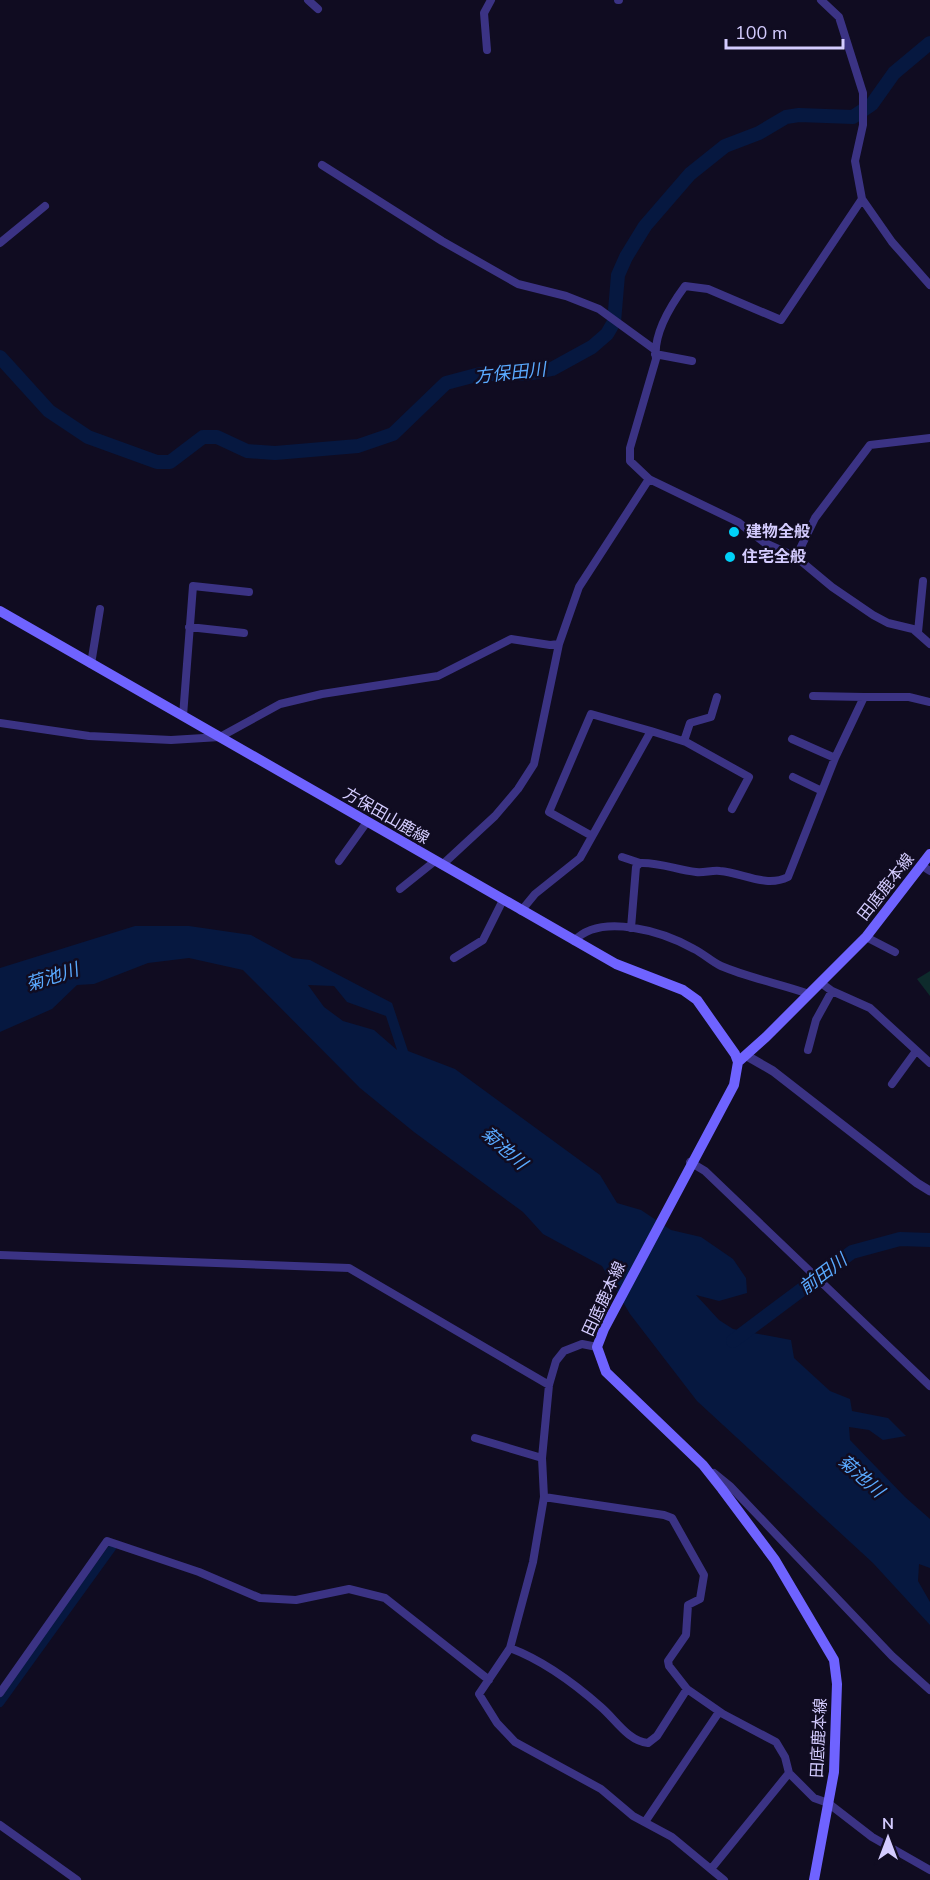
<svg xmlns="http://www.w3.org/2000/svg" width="930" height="1880" font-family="'Nunito Sans','Noto Sans JP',sans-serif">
<rect width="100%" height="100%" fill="#100c21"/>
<!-- green -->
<path fill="#0e2b2c" d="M930 971V996L917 979Z"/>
<!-- water -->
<path fill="#061840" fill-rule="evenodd" d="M135 926H189L251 935 293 958 310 960 392 1003 408 1051 455 1069 600 1175 617 1203 641 1210 671 1230 701 1237 733 1259 746 1278 747 1293 719 1301 696 1295 719 1320 733 1329 791 1340 794 1358 830 1391 850 1399 852 1411 888 1418 906 1436 883 1440 869 1430 849 1427 850 1440 905 1497 930 1519V1568L919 1564 918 1581 930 1602V1625L873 1563 697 1401 630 1314 602 1266 543 1234 523 1212 414 1132 360 1088 243 970 189 958 148 963 94 984 77 985 52 1009 0 1032V968ZM308 985 334 986 347 1002 386 1016 397 1050 374 1030 343 1021 324 1007Z"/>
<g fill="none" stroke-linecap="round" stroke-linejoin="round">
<!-- canal -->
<path stroke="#061840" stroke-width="8" d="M0 1703 112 1548"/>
<!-- river -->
<path stroke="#061840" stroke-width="14" d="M0 357 49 411 88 437 157 462H170L203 437H217L247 451 275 453 358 446 393 434 446 383 480 374H528L552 369 592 347 607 334 614 322 618 275 626 257 645 226 690 174 725 146 759 133 786 117 799 115 853 117 872 104 894 73 930 43
M733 1341 852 1252 900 1239 930 1240"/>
<!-- minor -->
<path stroke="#3b3384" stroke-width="8" d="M308 0 318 9
M618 0H619
M821 0 839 17 863 93V125L855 161 862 199 892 242 930 285
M487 50 484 13 491 0
M322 165 442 241 518 284 566 296 599 309 654 349
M862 199 781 320 708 289 685 286C671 305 653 335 656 359L630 448V461L649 479 738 522 765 543 796 557 832 587 873 615 888 623 913 629 930 644
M0 243 45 206
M655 354 692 361
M796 557 815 518 870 445 930 438
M189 627 244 633
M918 632 923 581
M91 664 100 609
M813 696 864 697
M183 716 193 586 249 592
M0 723 89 736 171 740 220 737 280 704 322 694 438 676 511 639 550 645 559 644 579 587 649 479
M792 739 835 758
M684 741 690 723 711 717 717 697
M793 777 822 791
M592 836 549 812 591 714 651 731
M622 857 640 863
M339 861 367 822
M442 865 495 816 518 789 534 764 559 644
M921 865 930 871
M400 889 435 861
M521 911 535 894 580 858 651 731 686 742 749 777 732 809
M631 928 636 867 640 863C659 862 677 870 696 872 704 873 712 870 720 871 743 873 766 888 788 877L835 758 864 697H909L930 702
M866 937 895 952
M574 941C601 912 664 932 694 949 704 954 712 962 721 966 749 978 781 984 809 994
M454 958 483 940 503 900
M821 983 832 991 870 1008 930 1063
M808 1050 816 1020 832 991
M892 1084 916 1051
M690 1162 705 1171 930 1386
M0 1255 349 1268 549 1385
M597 1347 582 1344 564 1351 556 1361 549 1385 542 1458 544 1497 533 1562 510 1648 479 1694 497 1723 515 1742 601 1789 633 1816 672 1837 724 1880
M475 1438 542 1458
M714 1473 730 1486 892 1656 930 1690
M544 1497 664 1515 672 1518 704 1575 700 1599 688 1605 686 1635 668 1661 669 1666 687 1689 723 1714 776 1742 785 1757 789 1773 814 1798 828 1803 872 1837 930 1870
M510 1648C542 1660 575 1684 601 1707 616 1720 628 1741 648 1743L657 1736 687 1689
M0 1693 107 1541 199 1572 260 1598 296 1600 349 1589 385 1598 489 1680
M645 1822 719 1712
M0 1825 77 1880
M711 1869 789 1773"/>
<!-- tertiary -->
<path stroke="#3b3384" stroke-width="9" d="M747 1056 773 1071 917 1183 930 1191"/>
<!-- secondary -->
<path stroke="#6f63ff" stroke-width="10" d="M0 611 616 964 683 990 697 1000 735 1054 738 1062 734 1085 604 1329 597 1347 606 1372 703 1465 722 1489 775 1560 834 1660 837 1684 834 1772 814 1880
M738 1062 766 1037 866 937 930 854"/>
</g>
<!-- markers -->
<g fill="#00d1f7" stroke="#100c21" stroke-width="2">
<circle cx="734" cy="532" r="6"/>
<circle cx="730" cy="557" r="6"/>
</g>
<g text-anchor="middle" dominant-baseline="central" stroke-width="5" stroke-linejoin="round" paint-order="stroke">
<!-- poi labels -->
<g font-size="16" font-weight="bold" fill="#d4ccff" stroke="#100c21" text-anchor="start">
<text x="746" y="532">建物全般</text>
<text x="742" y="557">住宅全般</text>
</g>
<!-- street labels -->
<g font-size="16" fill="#d4ccff" stroke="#100c21">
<text transform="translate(386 816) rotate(30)">方保田山鹿線</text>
<text transform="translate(886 887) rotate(-52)">田底鹿本線</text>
<text transform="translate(604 1299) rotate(-65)">田底鹿本線</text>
<text transform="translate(819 1738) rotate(-87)">田底鹿本線</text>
</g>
<!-- water labels -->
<g font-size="18" font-style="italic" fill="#5aaaff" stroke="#100c21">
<text transform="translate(510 373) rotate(-6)">方保田川</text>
<text transform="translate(52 977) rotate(-18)">菊池川</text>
<text transform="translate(504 1148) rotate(42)">菊池川</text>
<text transform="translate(823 1274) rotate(-37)">前田川</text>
<text transform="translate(861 1476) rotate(41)">菊池川</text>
</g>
</g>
<!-- north arrow -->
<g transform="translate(888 1838)" stroke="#100c21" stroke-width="4.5" paint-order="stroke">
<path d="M0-4.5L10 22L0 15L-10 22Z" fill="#d4ccff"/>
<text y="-9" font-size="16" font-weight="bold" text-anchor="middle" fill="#d4ccff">N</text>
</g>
<!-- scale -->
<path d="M726 39v9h117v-9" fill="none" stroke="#d4ccff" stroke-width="3"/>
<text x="735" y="39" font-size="18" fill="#d4ccff" stroke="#100c21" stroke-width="4.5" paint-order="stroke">100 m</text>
</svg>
